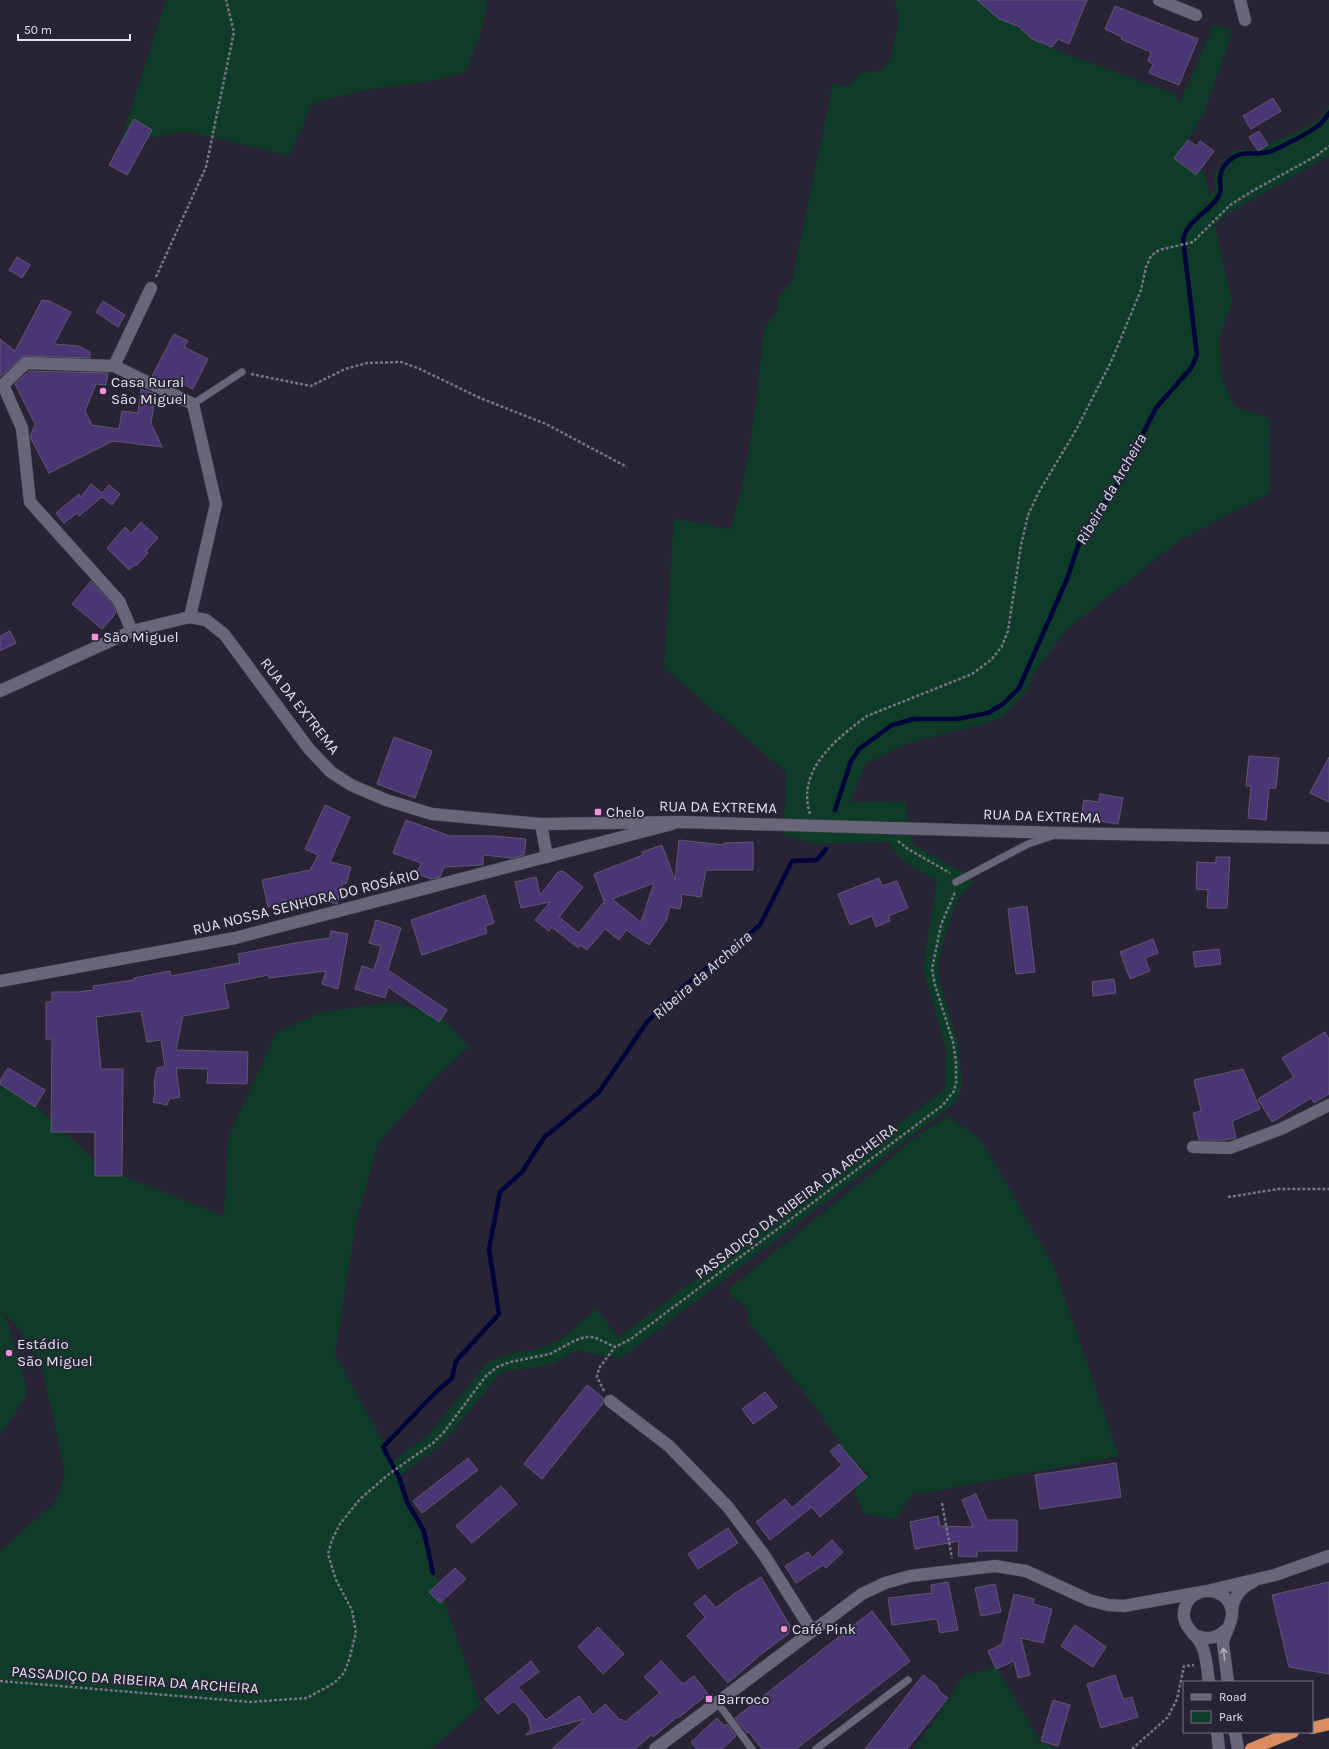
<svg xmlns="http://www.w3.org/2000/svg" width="1329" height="1749" font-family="Karla,sans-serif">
<rect width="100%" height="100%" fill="#282435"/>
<!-- green -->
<path fill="#0f3b29" d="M166 0H488L480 35 466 72 430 81 364 90 313 103 289 156 186 131 122 143 119 147Z
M895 0H978L1045 46 1176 94 1179 105 1214 24 1233 31 1204 113 1186 143 1204 174 1209 194 1216 188 1214 176 1219 168 1231 154 1238 149 1258 151 1268 145 1315 123 1323 115 1329 105V156L1227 214 1215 225 1232 302 1219 340 1221 376 1234 406 1269 418 1270 493 1180 540 1066 630 1035 672 1026 692 1002 717 988 723 908 743 866 764 850 802 905 801 913 844 964 873 973 882 959 897 951 916 938 962 939 980 958 1042 962 1083 960 1094 955 1103 620 1359 577 1350 553 1364 508 1371 498 1376 455 1429 432 1452 400 1475 481 1706 431 1749H0V1552L57 1500 65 1473 41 1363 14 1322 1 1312 9 1326 25 1381 27 1395 0 1436V1083L31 1101 103 1168 224 1216 228 1138 276 1033 319 1013 393 1002 441 1017 469 1046 430 1084 378 1144 356 1223 335 1354 394 1461 429 1434 488 1362 507 1354 536 1350 560 1340 597 1308 618 1338 945 1089 946 1050 923 968 937 880C922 872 894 859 890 842L816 844 784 836 786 772 664 668 674 519 704 524 705 521 712 526 730 529C752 465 756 396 764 329L776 313 779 297 792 281 833 83 848 87 860 73 881 71 891 59 899 19Z
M948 1116 981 1139 1054 1266 1119 1456 925 1493H914L895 1519 864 1514 854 1491 868 1474 847 1453 816 1408 749 1322 747 1308 731 1296 729 1289 892 1157 914 1138Z
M997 1667 1040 1741 1056 1749H913L924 1736 964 1675Z"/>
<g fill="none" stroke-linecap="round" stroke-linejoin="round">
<!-- stream -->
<path stroke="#00043a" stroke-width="4.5" d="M835 810 851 761 859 749 892 725 914 719H957L988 713 1003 704 1019 688 1067 579 1082 534 1116 487 1156 408 1191 368 1197 355 1183 239C1188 221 1205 214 1216 200 1228 186 1210 178 1230 160 1242 149 1253 156 1268 152 1275 151 1314 130 1319 125 1323 122 1326 117 1329 113
M433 1573 424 1531 407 1502 399 1477 383 1447 436 1392 452 1378 456 1361 499 1314 489 1249 500 1192 522 1172 545 1136 550 1133 599 1092 647 1022 687 984 760 925 792 861 817 860 826 849"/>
</g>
<!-- building -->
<path fill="#493675" stroke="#5e596e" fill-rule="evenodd" d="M977 0H1087L1069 44 1058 39 1052 47 1032 39 1018 26 999 19Z
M1115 6 1198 39 1179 85 1149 73 1153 64 1148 61 1151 52 1121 39 1122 37 1105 29Z
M1273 98 1281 111 1251 129 1243 116Z
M134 119 152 130 127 175 109 165Z
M1259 131 1268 145 1258 151 1249 137Z
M1188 140 1197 146 1200 141 1214 151 1196 175 1174 158Z
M17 257 30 265 22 278 9 270Z
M42 300 49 301 71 312 54 344 79 346 90 352V358L24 356 0 377V339L15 351Z
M103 301 125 315 118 327 96 312Z
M174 334 188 341 184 347 208 359 193 389 170 378 168 382 152 376Z
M29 371 108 373 106 385 96 384 85 411 92 425 119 429 122 411 138 413 141 389 156 394 151 423 162 447 113 441 49 473 30 437 35 424 15 384Z
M91 484 102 493 109 485 120 494 112 505 102 497 79 516 77 513 64 523 56 513 79 494 81 497Z
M141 522 158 538 146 551 148 553 136 566 134 565 129 570 107 548 125 527 131 533Z
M91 581 113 605 116 613 102 629 72 604Z
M10 631 16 643 0 651V636Z
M394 737 432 751 415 798 377 784Z
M1249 756 1279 758 1276 788H1269L1266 820 1248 818 1251 786H1246Z
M1329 757V802L1310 793Z
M1100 794 1123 798 1118 824 1081 818 1084 800 1099 802Z
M325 805 350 817 330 862 351 867 346 884 343 883 337 904 314 897 268 907 262 880 310 870 318 855 305 849Z
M406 820 450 836H494L526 839 524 855 512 858 483 855V865L444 867 440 877 431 879 417 874 421 863 393 853Z
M679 840 724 845V843L753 842V870H706L701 897 680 894 682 899 680 909 670 907 666 921 649 945 626 930 619 940 605 929 587 950 580 945 578 948 552 927 549 931 535 920 550 902 521 908 515 882 536 877 540 895 558 872 563 871 583 887 559 917 579 933 603 903 605 904 594 874 643 855 642 852 662 845 675 880ZM654 883 641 922 612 899Z
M1216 857H1230L1227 908H1207L1208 890 1196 889 1197 862 1216 863Z
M879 878 882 886 897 881 908 908 888 916 890 921 876 927 872 916 850 925 838 894Z
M485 895 494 923 485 926 487 933 422 955 411 920Z
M1027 906 1035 972 1016 974 1008 909Z
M376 920 401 928 388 970 447 1010 439 1022 388 987 385 998 355 989 362 966 374 970 381 946 369 943Z
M331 931 348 934 338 989 322 984 326 971 269 978 268 975 224 984 229 1008 183 1016 176 1050 248 1052 247 1084 207 1083 208 1069 176 1068 180 1097 169 1099 167 1105 153 1102 155 1092 154 1083 157 1068 165 1066 161 1040 147 1042 141 1011 96 1017 101 1069H123L122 1176H95V1132H51L52 1039H46V1002H52V992H78L94 990 93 986 134 980V978L170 971 171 976 240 963 238 954 295 943 330 938Z
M1153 939 1158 953 1145 958 1150 971 1130 979 1120 952Z
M1219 949 1221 964 1195 967 1193 952Z
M1114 979 1116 993 1093 996 1092 982Z
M1325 1032 1329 1039V1094L1314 1103 1311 1098 1272 1122 1258 1099 1294 1077 1282 1058Z
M8 1068 45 1090 35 1107 0 1084V1081Z
M1243 1069 1260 1109 1232 1121 1236 1138 1224 1140H1199L1193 1113 1201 1111 1194 1080Z
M587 1385 603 1398V1403L542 1479 524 1464Z
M765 1392 777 1407 753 1424 742 1409Z
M839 1444 867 1477 820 1517 812 1507 770 1540 756 1522 785 1499 792 1508 842 1465 830 1451Z
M468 1458 478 1470 422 1513 413 1501Z
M1116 1463 1121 1497 1040 1509 1035 1475Z
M501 1486 517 1504 472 1543 456 1526Z
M976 1494 987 1520H1017V1551H977V1557L958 1556 959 1541 915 1549 910 1522 938 1516 940 1526 973 1527 962 1500Z
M728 1528 738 1543 698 1569 688 1554Z
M832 1540 843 1552 826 1568 823 1565 796 1583 785 1566 808 1552 812 1558Z
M455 1568 466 1579 440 1603 429 1592Z
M761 1577 790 1626 788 1634 760 1655 728 1683 687 1636 705 1617 694 1604 705 1595 716 1608 734 1594Z
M948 1582 958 1630 940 1633 937 1619 892 1625 888 1598 932 1593 931 1585Z
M1329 1582V1674L1289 1667 1272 1595Z
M995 1584 1001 1612 981 1616 975 1588Z
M1014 1594 1034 1599 1033 1604 1052 1609 1043 1643 1021 1638 1030 1675 1018 1678 1014 1661 996 1669 988 1651 1002 1644Z
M872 1611 910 1661 796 1749H762L749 1732 747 1733 735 1718Z
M1075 1625 1106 1647 1093 1667 1061 1646Z
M598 1627 624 1654 603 1674 578 1647Z
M531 1661 539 1672 518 1687 546 1720 579 1696 593 1715 605 1704 620 1720 622 1719 625 1722 660 1693 644 1677 661 1661 683 1684 694 1676 708 1694 678 1718 677 1717 653 1737 651 1735 635 1749H552L585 1719 526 1735V1734L531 1730 528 1717 514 1701 498 1714 485 1699Z
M923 1675 936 1685 941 1693 948 1698 907 1749H865Z
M1115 1675 1123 1699 1132 1697 1138 1717 1101 1728 1087 1684Z
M1053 1700 1070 1705 1058 1746 1041 1741Z
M717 1718 724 1726 727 1724 736 1736 722 1749H697L691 1742Z"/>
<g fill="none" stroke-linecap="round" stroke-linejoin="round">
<!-- lane casing -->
<g stroke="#43404f" stroke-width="8">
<path id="lane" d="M193 404 242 372
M956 882 1028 844 1052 836
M717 1702 752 1749
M816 1749 908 1680"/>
</g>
<!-- street casing -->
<g stroke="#43404f" stroke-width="13">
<path id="street" d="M1159 0 1196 15
M1240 0 1245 20
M114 366 151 288
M3 385 26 363 114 366 193 404 216 504 190 617
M3 385 22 428 30 502 119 601 132 631
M541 824 547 857
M0 981 235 938 672 824
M1193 1147 1230 1148 1281 1129 1329 1105
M610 1401 669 1446 728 1507 764 1555 812 1631"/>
</g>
<!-- secondary casing -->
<g stroke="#43404f" stroke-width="13">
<path id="secondary" d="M0 691 132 631 190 617 206 620 224 634 309 749 331 772 351 785 386 800 432 814 541 824 681 822 1060 833 1329 838
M1211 1590 1275 1575 1329 1556
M1232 1612C1232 1599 1241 1587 1253 1582
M1193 1634C1206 1641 1217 1639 1228 1628
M1209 1682C1207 1670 1207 1657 1202 1646 1196 1633 1182 1627 1184 1612 1187 1584 1229 1584 1232 1612 1233 1623 1224 1633 1223 1644L1228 1682
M1217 1732 1219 1749
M1235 1732 1238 1749
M655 1749 862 1594 885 1583 910 1576 995 1566 1026 1571 1089 1600 1108 1605 1124 1606 1196 1593"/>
</g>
<!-- highway casing -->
<g stroke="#43404f" stroke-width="13">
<path id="highway" d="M1312 1728 1329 1724
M1251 1749 1293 1732"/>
</g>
<!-- path -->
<path stroke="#777483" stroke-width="2.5" stroke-dasharray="3 2" stroke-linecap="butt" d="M156 277 206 167 234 32 226 0
M251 374 311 386 345 369 367 363 401 362 420 369 480 398 546 424 627 467
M810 814C796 770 836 739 867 716L972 674 992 659 1002 646 1008 631 1021 545 1028 515 1039 492 1076 430 1111 362 1141 290 1146 267 1151 256 1159 250 1193 242 1230 205 1254 190 1316 156 1329 146
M898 841 908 849 950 873
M1228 1197 1278 1189H1329
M604 1391 597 1377 599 1368 615 1347
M942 1503 952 1558
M0 1681 250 1702 307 1698 334 1683 344 1673 349 1660 356 1633 352 1610 336 1580 328 1554 332 1540 340 1524 360 1499 389 1474 433 1443 444 1432 486 1376 497 1367 510 1362 550 1354 574 1341 585 1337H594L615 1347 631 1339 943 1105 954 1091 956 1083V1061L953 1042 935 985 932 969 941 925 955 892
M1132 1749 1168 1717 1177 1699 1184 1666 1194 1665"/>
<!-- lane -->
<use href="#lane" stroke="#6a667a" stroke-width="7"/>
<!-- street -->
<use href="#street" stroke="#6a667a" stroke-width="12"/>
<!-- secondary -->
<use href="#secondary" stroke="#6a667a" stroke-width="12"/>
<!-- highway -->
<use href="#highway" stroke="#d98d5e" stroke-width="12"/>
</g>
<!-- one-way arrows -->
<defs><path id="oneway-shaft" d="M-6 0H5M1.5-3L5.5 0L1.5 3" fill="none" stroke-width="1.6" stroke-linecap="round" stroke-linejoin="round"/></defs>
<use stroke="#b3b0bf" href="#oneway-shaft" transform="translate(1224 1654) rotate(-96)"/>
<!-- markers -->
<g fill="#f291d6" stroke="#282435" stroke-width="1.5">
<circle cx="103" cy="391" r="4"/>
<rect x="91" y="633" width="8" height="8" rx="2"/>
<rect x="594" y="808" width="8" height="8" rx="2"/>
<circle cx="9" cy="1353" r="4"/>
<circle cx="784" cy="1629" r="4"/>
<rect x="705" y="1695" width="8" height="8" rx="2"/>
</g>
<g text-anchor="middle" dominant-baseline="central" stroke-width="3.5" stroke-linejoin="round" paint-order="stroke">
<!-- poi labels -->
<g font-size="15" fill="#e3e1ed" stroke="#282435" text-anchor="start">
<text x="111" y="382">Casa Rural<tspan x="111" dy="17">São Miguel</tspan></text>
<text x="103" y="637">São Miguel</text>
<text x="606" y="812">Chelo</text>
<text x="17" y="1344">Estádio<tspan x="17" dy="17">São Miguel</tspan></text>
<text x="792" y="1629">Café Pink</text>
<text x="717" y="1699">Barroco</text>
</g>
<!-- street labels -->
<g font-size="15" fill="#e3e1ed" stroke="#282435">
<text transform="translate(300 706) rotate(52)">RUA DA EXTREMA</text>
<text transform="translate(718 807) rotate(1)">RUA DA EXTREMA</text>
<text transform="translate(1042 816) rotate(2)">RUA DA EXTREMA</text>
<text transform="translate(306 902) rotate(-14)">RUA NOSSA SENHORA DO ROSÁRIO</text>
<text transform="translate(796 1201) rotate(-37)">PASSADIÇO DA RIBEIRA DA ARCHEIRA</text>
<text transform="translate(135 1680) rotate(4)">PASSADIÇO DA RIBEIRA DA ARCHEIRA</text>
</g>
<!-- water labels -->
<g font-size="16" font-style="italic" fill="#d4def0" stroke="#282435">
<text transform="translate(1111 489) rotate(-60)">Ribeira da Archeira</text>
<text transform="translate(702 975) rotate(-41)">Ribeira da Archeira</text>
</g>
</g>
<!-- legend -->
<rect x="1183" y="1681" width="130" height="52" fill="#282435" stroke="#73707f"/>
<rect x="1191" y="1694" width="20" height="6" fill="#6a667a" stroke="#73707f"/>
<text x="1219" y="1701" font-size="12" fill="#e3e1ed">Road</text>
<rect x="1191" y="1711" width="20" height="12" fill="#0f3b29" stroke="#73707f"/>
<text x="1219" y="1721" font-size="12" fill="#e3e1ed">Park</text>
<!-- scale -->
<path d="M18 34v6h112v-6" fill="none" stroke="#e3e1ed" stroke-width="2"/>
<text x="24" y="34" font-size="12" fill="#e3e1ed" stroke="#282435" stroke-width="3" paint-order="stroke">50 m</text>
</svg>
